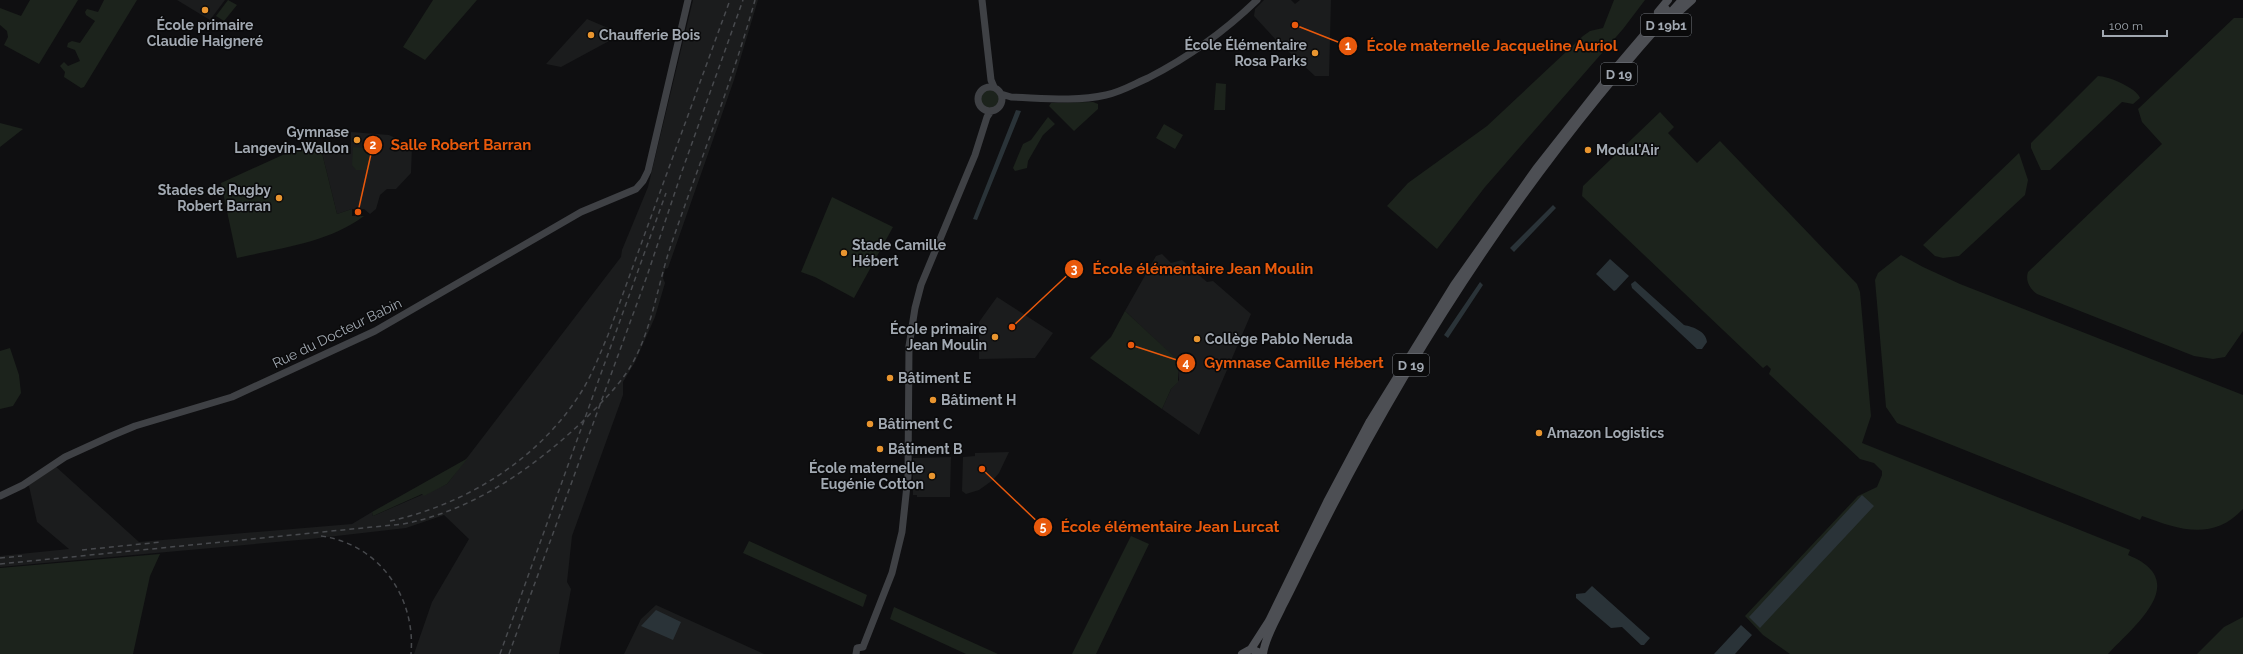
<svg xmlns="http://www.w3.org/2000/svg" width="2243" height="654" font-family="Raleway,sans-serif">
<rect width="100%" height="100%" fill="#0f0f11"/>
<!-- built -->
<path fill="#1b1c1d" d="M177 0H225L210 20Z
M693 0H758L734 80 668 268 665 269 663 278 665 283 655 317 635 362 623 382V395L572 536 567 582 571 589 559 654H414L432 602 469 539 444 515 406 528 310 539 0 567V556L69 549 37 522 29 486 23 485 54 465 139 542 352 524 372 512 373 516 447 484 621 257 622 250 648 187Z
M1264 0H1291L1295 4 1300 0H1331L1329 76H1315L1277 41 1254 16 1255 9Z
M587 19 622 34 561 67 546 64Z
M351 132 389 135 412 146 411 173 396 189H387L380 195 376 209 370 214 364 209H352L337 214 322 153 333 149 351 154Z
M1162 254 1171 263 1182 260 1207 282 1213 281 1251 314 1199 435 1162 409 1171 389 1179 380 1178 371 1181 364 1125 311 1156 256Z
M997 297 1053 333 1035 358 979 359V322Z
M1009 452 999 473 993 480 979 490 966 494 962 491 963 457 975 456V453Z
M951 457 950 497H917V495H913V458Z
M656 605 764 654H624L641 619Z"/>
<!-- green -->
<path fill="#1c231c" d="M30 0H78L39 64 4 45 8 37 7 31 0 25V8L21 16Z
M104 0H137L84 87 81 88 64 77 65 72 60 66 64 62 68 66 80 61 75 50 67 47 68 43 72 41 80 43 95 21 86 15 85 12 87 9 98 12Z
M228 0 237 5 224 21 216 16Z
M433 0H477L425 60 403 47Z
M1614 0H1645L1623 29 1485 187 1437 249 1387 206 1408 183 1487 126 1583 36 1590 31 1603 28Z
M2234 18H2243V331L2225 357 2213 359 2194 356 2037 294C2030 289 2025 281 2028 272L2162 144 2142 122 2138 109Z
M2098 76C2108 76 2137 88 2140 98L2133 104 2122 102 2050 170H2041L2031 148V143Z
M1216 83 1226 84 1225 110H1214Z
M981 99a9 9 0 1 1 18 0a9 9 0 1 1-18 0Z
M1093 102 1098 104V109L1074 131 1049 106 1051 103Z
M1660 112 1674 127 1668 133 1697 163 1720 141 1857 284 1860 292 1871 416 1862 443 2130 550 2128 555C2192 581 2135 625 2108 654H1790L1763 635 1745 616 1858 496 1877 487 1882 475V471L1874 463 1860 459 1769 374 1771 369 1767 365 1763 368 1582 196 1583 186Z
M1048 117 1055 124 1043 135 1028 161 1027 168 1015 171 1013 168 1023 144 1031 140Z
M0 123 23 129 0 147Z
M1164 124 1183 135 1175 149 1156 138Z
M311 142 322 153 337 214 352 209V216H364C328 243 280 248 237 258L221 183 298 148H306Z
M353 147 369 148 370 170H356L352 165Z
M2019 153 2028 180 2025 195 1959 256 1943 258 1935 256 1923 245Z
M832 197 893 227 854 298 815 277 801 272Z
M1901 255 1923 267 1960 284 2243 395V509C2212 542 2178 529 2142 516L2140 520 1897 423 1886 407 1875 280 1878 273Z
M1125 311 1182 364 1178 371V382L1171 389 1162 409 1090 358 1111 337Z
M10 348 19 375 21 393 13 406 0 409V351Z
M468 458 447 484 424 496 422 494 373 516 372 512Z
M1131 536 1149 544 1096 654H1072Z
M749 541 867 595 863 607 743 553Z
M160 554 150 576 133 654H0V568Z
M894 607 998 654H966L890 619Z
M2243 617V654H2197L2224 627Z"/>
<!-- water -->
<path fill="#2a3338" d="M1016 110 1021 111 977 220 973 219Z
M1553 205 1556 208 1514 252 1510 248Z
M1610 259 1629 276 1616 290 1614 291 1596 274Z
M1635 281 1684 325C1693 327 1706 331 1707 342L1702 349H1697L1632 288 1631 284Z
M1480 282 1483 285 1448 338 1444 335Z
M1862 495 1874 506 1760 628 1749 617Z
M1592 586 1650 638 1644 645H1641L1622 627 1611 628 1576 598V594L1585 593Z
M656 610 681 622 673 640 641 626Z
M1741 625 1752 635 1735 654H1714Z"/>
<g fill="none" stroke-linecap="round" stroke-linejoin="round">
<!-- secondary -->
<path stroke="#3f4145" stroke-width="7" d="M982 0 991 80 994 87
M978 99a12 12 0 1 1 24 0a12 12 0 1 1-24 0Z
M1001 94 1011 97C1042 98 1075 102 1106 95 1121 92 1134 84 1148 78 1189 57 1224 32 1257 0
M0 496 23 485 65 457 111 436 135 426 232 397 375 331 581 212 636 189 643 181 648 171 688 0
M863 647 892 573 902 532 908 476 909 346 915 308 921 285 975 155 987 117 991 111
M856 654 857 648 863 647"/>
<!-- primary -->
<path stroke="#4d4f54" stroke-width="8" d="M1658 12 1668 0
M1673 17 1692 0
M1251 649 1269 621 1327 502 1370 421 1454 285 1536 169 1614 70 1666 9
M1242 654 1251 649 1262 654
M1263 654C1265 638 1275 622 1282 607 1294 584 1305 560 1317 537 1414 343 1535 160 1682 0"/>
<!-- rail -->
<path stroke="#484a4e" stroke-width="1.5" stroke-dasharray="5 4" stroke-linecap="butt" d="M390 521C464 505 536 461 578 397 591 378 599 356 608 335L730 0
M321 536C379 544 416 597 411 654
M82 550 161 542
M0 558 22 556
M0 564 403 524C472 511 532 469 582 422 599 405 616 389 629 369 652 332 657 286 671 245 699 163 732 83 755 0
M500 654 666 193
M509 654 647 276 681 174 743 0"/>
</g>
<!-- markers -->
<g fill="#e9952f" stroke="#0a0a0b" stroke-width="1.5">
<circle cx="205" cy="10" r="4"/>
<circle cx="591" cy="35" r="4"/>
<circle cx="1315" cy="53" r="4"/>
<circle cx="357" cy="140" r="4"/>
<circle cx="1588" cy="150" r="4"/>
<circle cx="279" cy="198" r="4"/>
<circle cx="844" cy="253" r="4"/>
<circle cx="995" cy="337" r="4"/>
<circle cx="1197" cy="339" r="4"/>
<circle cx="890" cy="378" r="4"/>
<circle cx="933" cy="400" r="4"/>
<circle cx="870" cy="424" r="4"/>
<circle cx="1539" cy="433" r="4"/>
<circle cx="880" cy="449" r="4"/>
<circle cx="932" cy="476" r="4"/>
</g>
<g text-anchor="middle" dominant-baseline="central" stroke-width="3" stroke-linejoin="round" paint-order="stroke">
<!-- shield labels -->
<g fill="#0a0a0b" stroke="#74797f" stroke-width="1">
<rect x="1641" y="14" width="50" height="22" rx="3"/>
<rect x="1601" y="63" width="36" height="22" rx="3"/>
<rect x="1393" y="354" width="36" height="22" rx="3"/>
</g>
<g font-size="13" font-weight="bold" fill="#a1a8b1">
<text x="1666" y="25">D 19b1</text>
<text x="1619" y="74">D 19</text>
<text x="1411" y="365">D 19</text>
</g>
<!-- poi labels -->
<g font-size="14" font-weight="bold" fill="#a1a8b1" stroke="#0a0a0b" text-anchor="start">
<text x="205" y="25" text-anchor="middle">École primaire<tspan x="205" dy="16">Claudie Haigneré</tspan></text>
<text x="599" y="35">Chaufferie Bois</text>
<text x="1307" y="45" text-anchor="end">École Élémentaire<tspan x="1307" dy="16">Rosa Parks</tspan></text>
<text x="349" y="132" text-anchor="end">Gymnase<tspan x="349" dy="16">Langevin-Wallon</tspan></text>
<text x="1596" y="150">Modul'Air</text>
<text x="271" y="190" text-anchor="end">Stades de Rugby<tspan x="271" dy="16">Robert Barran</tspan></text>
<text x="852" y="245">Stade Camille<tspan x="852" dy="16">Hébert</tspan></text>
<text x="987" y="329" text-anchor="end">École primaire<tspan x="987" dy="16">Jean Moulin</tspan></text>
<text x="1205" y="339">Collège Pablo Neruda</text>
<text x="898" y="378">Bâtiment E</text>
<text x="941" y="400">Bâtiment H</text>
<text x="878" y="424">Bâtiment C</text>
<text x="1547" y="433">Amazon Logistics</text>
<text x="888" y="449">Bâtiment B</text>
<text x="924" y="468" text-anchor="end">École maternelle<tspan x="924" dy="16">Eugénie Cotton</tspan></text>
</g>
<!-- street labels -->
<g font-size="14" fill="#a1a8b1" stroke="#0a0a0b">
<text transform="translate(337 333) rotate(-26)">Rue du Docteur Babin</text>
</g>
</g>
<!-- callouts -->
<path fill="none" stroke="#e8590c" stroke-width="1.5" d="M1295 25L1348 46M358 212L373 145M1012 327L1074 269M1131 345L1186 363M982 469L1043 527"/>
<g fill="#e8590c" stroke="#0a0a0b" stroke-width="1.5">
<circle cx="1295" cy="25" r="4"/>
<circle cx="358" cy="212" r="4"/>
<circle cx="1012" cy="327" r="4"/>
<circle cx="1131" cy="345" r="4"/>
<circle cx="982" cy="469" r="4"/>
<circle cx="1348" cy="46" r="10"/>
<circle cx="373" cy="145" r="10"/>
<circle cx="1074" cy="269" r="10"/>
<circle cx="1186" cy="363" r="10"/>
<circle cx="1043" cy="527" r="10"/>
</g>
<g font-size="12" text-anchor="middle" font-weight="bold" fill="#fff">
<text x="1348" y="50">1</text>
<text x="373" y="149">2</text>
<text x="1074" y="273">3</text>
<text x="1186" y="367">4</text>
<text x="1043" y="531">5</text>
</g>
<g font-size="15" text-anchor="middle" font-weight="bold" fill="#e8590c" stroke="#0a0a0b" stroke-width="3" stroke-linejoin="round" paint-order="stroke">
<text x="1492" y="51">École maternelle Jacqueline Auriol</text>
<text x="461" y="150">Salle Robert Barran</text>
<text x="1203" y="274">École élémentaire Jean Moulin</text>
<text x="1294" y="368">Gymnase Camille Hébert</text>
<text x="1170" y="532">École élémentaire Jean Lurcat</text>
</g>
<!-- scale -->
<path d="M2103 30v6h64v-6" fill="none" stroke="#a1a8b1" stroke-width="2"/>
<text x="2109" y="30" font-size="12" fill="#a1a8b1" stroke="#0a0a0b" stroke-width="3" paint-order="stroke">100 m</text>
</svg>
